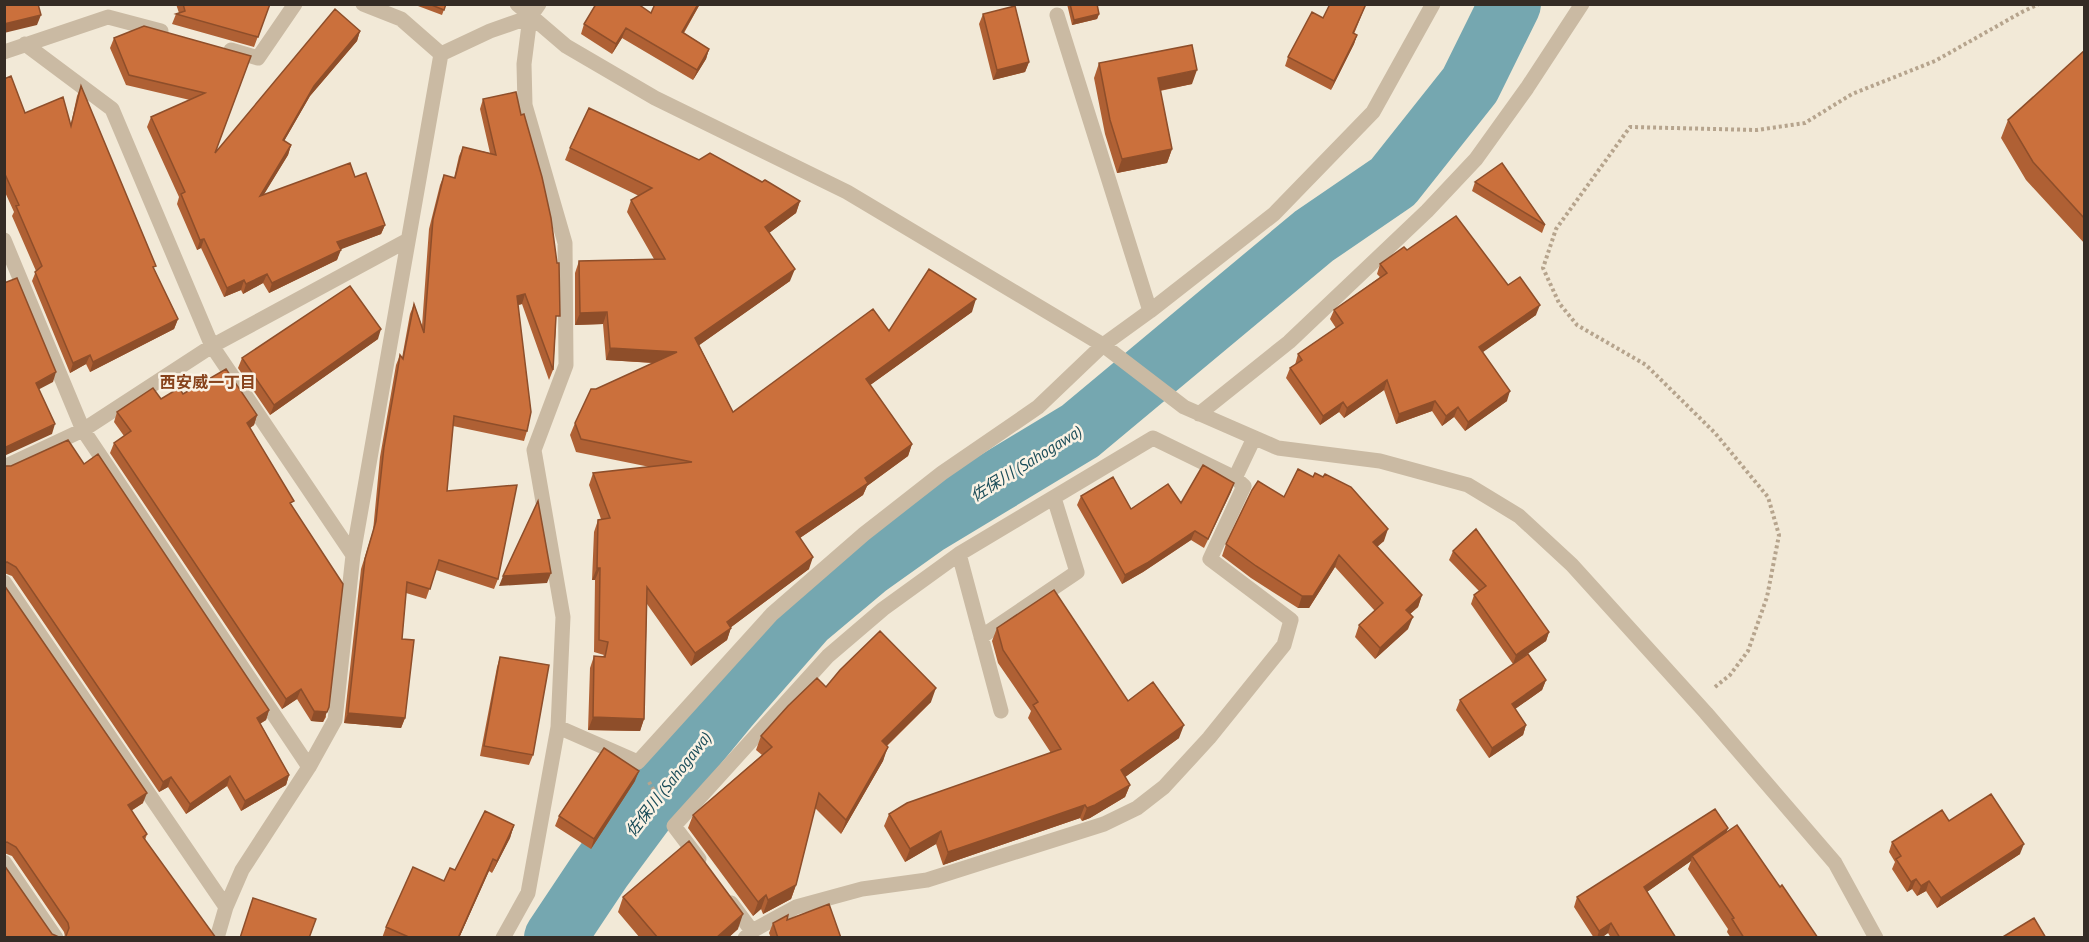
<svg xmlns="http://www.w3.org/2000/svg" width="2089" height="942" font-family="'PT Sans','Noto Sans JP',sans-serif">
<rect width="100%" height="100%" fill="#f2e9d7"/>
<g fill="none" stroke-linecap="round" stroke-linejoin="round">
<!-- river -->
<path stroke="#75a7b0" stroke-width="62" d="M555 938 601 869 664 784 729 705 805 618 867 566 926 524 1080 431 1314 236 1393 182 1470 85 1510 4"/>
<!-- path -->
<path stroke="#b6a48d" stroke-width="4" stroke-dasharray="3 3" stroke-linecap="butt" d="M1715 687 1730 675 1748 651 1767 597 1779 535 1768 497 1715 433 1646 365 1577 325 1559 303 1543 268 1556 229 1630 127 1757 130 1805 123 1852 94 1935 61 2022 12 2039 4
M649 782 662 804"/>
<!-- minor -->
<path stroke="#cabaa3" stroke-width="15" d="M363 4 401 19 441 54
M517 4 566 46 655 98 847 192 1103 345 1184 407 1278 448 1380 461 1468 485 1519 516 1572 565 1706 713 1835 863 1876 938
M539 4 530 17 524 64 525 105 565 243 566 365 534 450 563 617 558 727
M1057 15 1150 311
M25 44 112 109 212 346 353 555
M231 50 258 58 295 4
M4 52 108 17 161 31
M441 54 490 31 530 17
M4 240 83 430 309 767
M1199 414 1289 342 1427 211 1476 159 1527 88 1582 4
M4 467 83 430 212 346 406 241
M959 554 1001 711
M4 582 226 907
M981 637 1077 572 1054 498
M699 859 674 826 828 656 883 609 959 554 1153 438 1235 478 1254 438
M4 862 56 938
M731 903 752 931 745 938
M752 931 796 907 862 889 927 880 1104 824 1137 808 1164 787 1209 738 1284 645 1291 620 1210 559 1244 486 1235 478
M217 938 226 907 242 870 309 767 335 720 353 555 441 54
M503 938 528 893 558 727 638 762 772 614 864 534 942 473 1038 407 1103 345 1150 311 1274 214 1373 112 1433 4"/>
</g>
<!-- wall -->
<path fill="#af6034" d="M176 4H270L254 47 172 24 176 14 179 13Z
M418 4H446L442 15 418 6Z
M700 4 684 33 709 49 706 59 693 80 622 38 612 54 581 34 584 24Z
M1067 4H1097L1099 14 1097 19 1072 25Z
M1330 4H1366L1354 34 1357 35 1354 44 1331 90 1285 66 1288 57 1323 18Z
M983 14 1029 62 1025 72 993 80 979 24Z
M360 31 357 41 310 96 284 141 291 145 288 155 263 195 355 177 385 225 381 234 340 249 337 260 269 293 263 283 243 294 241 290 224 297 201 248 197 250 177 204 179 197 147 127 151 117 190 100 126 85 110 48 114 38 251 56 215 153Z
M2085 50V244L2026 180 2001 138 2008 120Z
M1099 63 1192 84 1160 91 1172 149 1167 163 1117 173 1105 134 1094 78Z
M4 79 25 113 71 124 77 96 81 86 154 269 178 319 174 329 90 372 86 364 70 373 32 281 36 271 12 216 14 212 4 190Z
M483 99 556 326 553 370 549 380 522 304 518 305 527 431 524 441 453 426 447 491 498 579 494 589 436 570 426 599 406 593 402 639 405 718 401 728 344 723 361 569 373 531 380 457 396 365 400 355 402 358 410 314 414 304 422 326 429 229 440 185 444 175 454 178 459 156 463 147 490 153 480 109Z
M570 148 699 160 762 182 800 201 796 213 769 233 790 281 699 345 733 412 889 331 972 312 870 385 912 444 908 456 867 486 863 495 800 538 809 569 731 627 727 640 691 666 647 604 644 719 640 731 588 730 590 668 594 656H603L604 655 594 652 595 580H592L594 532 598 520 601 519 589 485 593 473 650 467 576 452 570 435 575 423 596 389 653 363 606 360 603 324 575 325V273L579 261 654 259 627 212 631 200 639 196 565 160Z
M1475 182 1545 225 1542 233 1472 191Z
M1407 250 1508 285 1536 315 1482 352 1507 401 1465 431 1454 417 1442 426 1432 411 1396 424 1384 390 1344 418 1339 412 1320 425 1286 378 1290 368 1295 365 1298 354 1336 328 1330 319 1334 310 1380 277 1377 274 1380 264Z
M378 339 270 415 238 368 242 358Z
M183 394 257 415 254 425 250 428 292 507 326 717 323 722 311 721 297 699 282 709 110 453 114 443 124 436 114 422 117 412 161 399Z
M84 464 269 710 266 720 260 723 289 775 286 785 241 811 227 786 186 814 168 787 159 792 12 576 4 573V466Z
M1313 477 1384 541 1377 546 1422 595 1418 607 1410 614 1408 629 1375 659 1355 637 1359 625 1375 611 1335 567 1309 608H1298L1251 578 1222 556 1226 544 1284 497Z
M1234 483 1204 548 1191 540 1143 572 1122 584 1077 505 1081 496 1131 509 1181 503Z
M1453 551 1549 632 1546 641 1513 664 1471 604 1474 595 1479 591 1449 560Z
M4 585 143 803 131 811 147 834 145 840 65 936 64 932 12 856 4 853Z
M997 628 1128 701 1179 738 1125 777 1130 785 1125 797 1090 818 1082 821 1080 818 943 865 936 844 905 862 884 826 889 814 1051 753 1028 718 1031 711 998 663 992 641Z
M500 657 533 755 529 765 480 756 497 667Z
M1546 680 1542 690 1515 709 1526 725 1523 735 1489 758 1456 710 1460 700Z
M826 687 931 702 887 746 883 761 841 834 815 808 796 885 791 899 763 914 761 909 753 916 688 828 693 815 762 755 756 750 761 736Z
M635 781 591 849 555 826 559 816Z
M1949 821 2020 854 1937 908 1926 891 1917 896 1912 889 1907 892 1892 869 1895 862 1889 852 1892 842Z
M514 825 510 838 492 873 489 871 459 938H382L386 927 444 881 455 870Z
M1728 828 1726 833 1780 887 1818 938H1731L1727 932 1728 929 1688 869 1691 861 1647 892 1676 938H1611L1608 933 1601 938H1594L1574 907 1577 897Z
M623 897 738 929 728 938H640L618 912Z
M787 920 841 938H771L769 933 773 923Z"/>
<!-- shaded-wall -->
<path fill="#8e4e2a" d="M698 4H700L678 42 682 32Z
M1099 14 1097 19 1072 25 1074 20Z
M41 15 37 25 4 33V24Z
M626 28 622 38 612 54 616 44Z
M360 31 357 41 310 96 279 150 283 140 314 86Z
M1357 35 1354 44 1331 90 1334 81Z
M709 49 706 59 693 80 697 70Z
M1029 62 1025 72 993 80 997 70Z
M1197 70 1192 84 1152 92 1158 78Z
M291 145 288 155 257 206 260 196Z
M1172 149 1167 163 1117 173 1122 159Z
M800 201 796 213 761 239 765 227Z
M385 225 381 234 334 252 337 242Z
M204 239 201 248 197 250 200 240Z
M341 250 337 260 269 293 272 283Z
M795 269 790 281 691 351 695 338Z
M267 274 263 283 243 294 246 284Z
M244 280 241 290 224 297 227 288Z
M525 294 522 304 514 306 517 296Z
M976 299 972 312 862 391 866 379Z
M1540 305 1536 315 1476 357 1479 347Z
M607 312 603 324 575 325 580 313Z
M178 319 174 329 90 372 93 362Z
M381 329 378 339 270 415 274 405Z
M610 348 677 352 673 364 606 360Z
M90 355 86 364 70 373 73 363Z
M56 372 53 382 32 393 36 383Z
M1387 380 1384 390 1344 418 1347 408Z
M1510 391 1507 401 1465 431 1468 422Z
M1435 401 1432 411 1396 424 1399 414Z
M1343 402 1339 412 1320 425 1323 416Z
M1458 407 1454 417 1442 426 1446 416Z
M257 415 254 425 243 433 247 423Z
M55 424 52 434 4 456V448Z
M912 444 908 456 867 486 863 495 791 544 796 532 865 478Z
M1234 483 1231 492 1204 548 1208 539Z
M1388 529 1384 541 1369 554 1373 542Z
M1195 531 1191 540 1143 572 1122 584 1125 575Z
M1339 555 1335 567 1309 608H1298L1302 596Z
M813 557 809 569 722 634 727 622Z
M597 568H600L595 580H592Z
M551 573 547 583 499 586 503 576Z
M1422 595 1418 607 1402 621 1406 610Z
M1413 617 1408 629 1375 659 1380 648Z
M731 628 727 640 691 666 695 653Z
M1549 632 1546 641 1513 664 1516 655Z
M1546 680 1542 690 1508 714 1512 704Z
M936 688 931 702 877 755 882 741Z
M301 689 297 699 282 709 286 699Z
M329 707 323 722 311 721 314 711Z
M269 710 266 720 254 728 257 718Z
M348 713 405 718 401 728 344 723Z
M593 717 644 719 640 731 588 730Z
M1184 725 1179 738 1117 783 1121 770Z
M1526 725 1523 735 1489 758 1492 748Z
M888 747 883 761 841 834 846 820Z
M639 771 635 781 591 849 594 839Z
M289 775 286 785 241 811 245 801Z
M230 776 227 786 186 814 190 804Z
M171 777 168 787 159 792 163 782Z
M1130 785 1125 797 1090 818 1082 821 1087 808Z
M147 793 143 803 124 815 128 805Z
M1085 805 1080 818 943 865 948 852Z
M514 825 510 838 492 873 497 861Z
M1728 828 1724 838 1692 856 1691 861 1641 896 1644 887Z
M941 831 936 844 905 862 910 849Z
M2024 844 2020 854 1937 908 1941 898Z
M493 859 489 871 459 938H458Z
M1916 879 1912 889 1907 892 1911 882Z
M1929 881 1926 891 1917 896 1921 886Z
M796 885 791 899 763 914 768 900Z
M766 895 761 909 753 916 758 902Z
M743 914 738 929 728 938H716Z
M1611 923 1608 933 1601 938H1597L1599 931Z"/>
<!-- building -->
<path fill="#cb703c" stroke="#8e4e2a" stroke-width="1.5" d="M4 4H38L41 15 4 24Z
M183 4H270L258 37 176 14 185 11Z
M429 4H446L444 10Z
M596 4H638L651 13 655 4H698L682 32 709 49 697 70 626 28 616 44 584 24Z
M1070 4H1097L1099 14 1074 20Z
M1330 4H1366L1353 33 1357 35 1334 81 1288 57 1312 12 1323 18Z
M1015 6 1029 62 997 70 983 14Z
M335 9 360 31 314 86 283 140 291 145 260 196 350 163 355 177 366 173 385 225 337 242 341 250 272 283 267 274 246 284 244 280 227 288 204 239 200 240 181 194 185 192 151 117 205 93 129 75 114 38 144 26 251 56 215 153Z
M1192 45 1197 70 1158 78 1172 149 1122 159 1110 120 1099 63Z
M2085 50V219L2033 162 2008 120Z
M11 76 25 113 63 97 71 126 81 86 156 266 153 267 178 319 93 362 90 355 73 363 35 272 42 266 16 206 19 205 4 172V79Z
M516 92 521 115 524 114 542 177 551 218 557 263H559L560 316H556L553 370 525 294 517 296 531 412 527 431 454 416 447 491 517 485 498 579 439 560 430 589 407 582 402 639 414 640 405 718 348 713 365 559 376 521 384 447 398 368 400 355 403 359 414 304 424 333 433 219 444 175 455 178 463 147 496 155 483 99Z
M589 108 699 160 710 153 762 182 765 180 800 201 765 227 795 269 695 338 733 412 873 309 889 331 929 269 976 299 866 379 912 444 865 478 868 483 796 532 813 557 727 622 731 628 695 653 647 587 644 719 593 717 594 656 605 657 608 642 599 640 600 568H597L598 520 610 518 593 473 692 462 581 439 575 423 591 389H596L677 352 610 348 607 312 580 313 579 261 665 259 631 200 652 188 570 148Z
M1502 163 1545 225 1475 182Z
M1456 216 1508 285 1520 277 1540 305 1479 347 1510 391 1468 422 1458 407 1446 416 1435 401 1399 414 1387 380 1347 408 1343 402 1323 416 1290 368 1302 360 1298 354 1343 323 1334 310 1387 273 1380 264 1404 247 1407 250Z
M17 278 56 372 36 383 55 424 4 448V283Z
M350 286 381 329 274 405 242 358Z
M226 369 257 415 247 423 294 501 290 503 343 584 329 707 327 712 314 711 301 689 286 699 114 443 131 431 117 412 153 388 161 399 179 388 183 394Z
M68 440 84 464 98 454 269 710 257 718 289 775 245 801 230 776 190 804 171 777 163 782 16 567 7 562 4 564V466H11Z
M1203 465 1234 483 1208 539 1195 531 1147 563 1125 575 1081 496 1113 477 1131 509 1168 484 1181 503Z
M1298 469 1313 477 1315 473 1323 477 1325 474 1351 487 1388 529 1373 542 1422 595 1406 610 1413 617 1380 648 1359 625 1383 603 1339 555 1313 596H1302L1256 566 1226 544 1252 490 1258 481 1284 497Z
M538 501 551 573 503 576Z
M1476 529 1549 632 1516 655 1474 595 1486 586 1453 551Z
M4 585 147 793 128 805 147 834 143 837 216 938H61L66 936 69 928 68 923 16 847 7 842 4 843Z
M1054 590 1128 701 1153 682 1184 725 1121 770 1130 785 1095 805 1087 808 1085 805 948 852 941 831 910 849 889 814 907 803 1061 749 1033 705 1038 702 1003 650 997 628Z
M880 631 936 688 882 741 888 747 846 820 819 793 796 885 768 900 766 895 758 902 693 815 772 747 761 736 788 706 817 678 826 687 840 670Z
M1528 654 1546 680 1512 704 1526 725 1492 748 1460 700Z
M500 657 549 665 533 755 484 746Z
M604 748 639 771 594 839 559 816Z
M1991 794 2024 844 1941 898 1929 881 1921 886 1916 879 1911 882 1896 859 1901 856 1892 842 1942 810 1949 821Z
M1715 809 1728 828 1644 887 1676 938H1620L1611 923 1599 931 1577 897Z
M485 811 514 825 497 861 493 859 458 938H411L386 927 413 867 444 881 450 868 455 870Z
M1737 825 1780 887 1782 885 1818 938H1744L1732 919 1734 918 1692 856Z
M689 841 743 914 716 938H658L623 897Z
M4 865 52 934 61 938H4Z
M253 898 316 919 309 938H240Z
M829 904 841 938H778L773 923 788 915 787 920Z
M2034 918 2046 938H2001Z"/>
<g text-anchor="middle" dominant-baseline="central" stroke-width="5" stroke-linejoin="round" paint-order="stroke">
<!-- neighbourhood labels -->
<g font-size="16" font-weight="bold" fill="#87421b" stroke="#faf2e4">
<text x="208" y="382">西安威一丁目</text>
</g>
<!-- water labels -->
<g font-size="16" font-style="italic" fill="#1a4c58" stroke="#faf2e4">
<text transform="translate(1026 463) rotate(-32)">佐保川 (Sahogawa)</text>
<text transform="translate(668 784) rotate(-52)">佐保川 (Sahogawa)</text>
</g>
</g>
<!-- border -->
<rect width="2089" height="942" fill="none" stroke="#352c25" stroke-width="12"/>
</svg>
